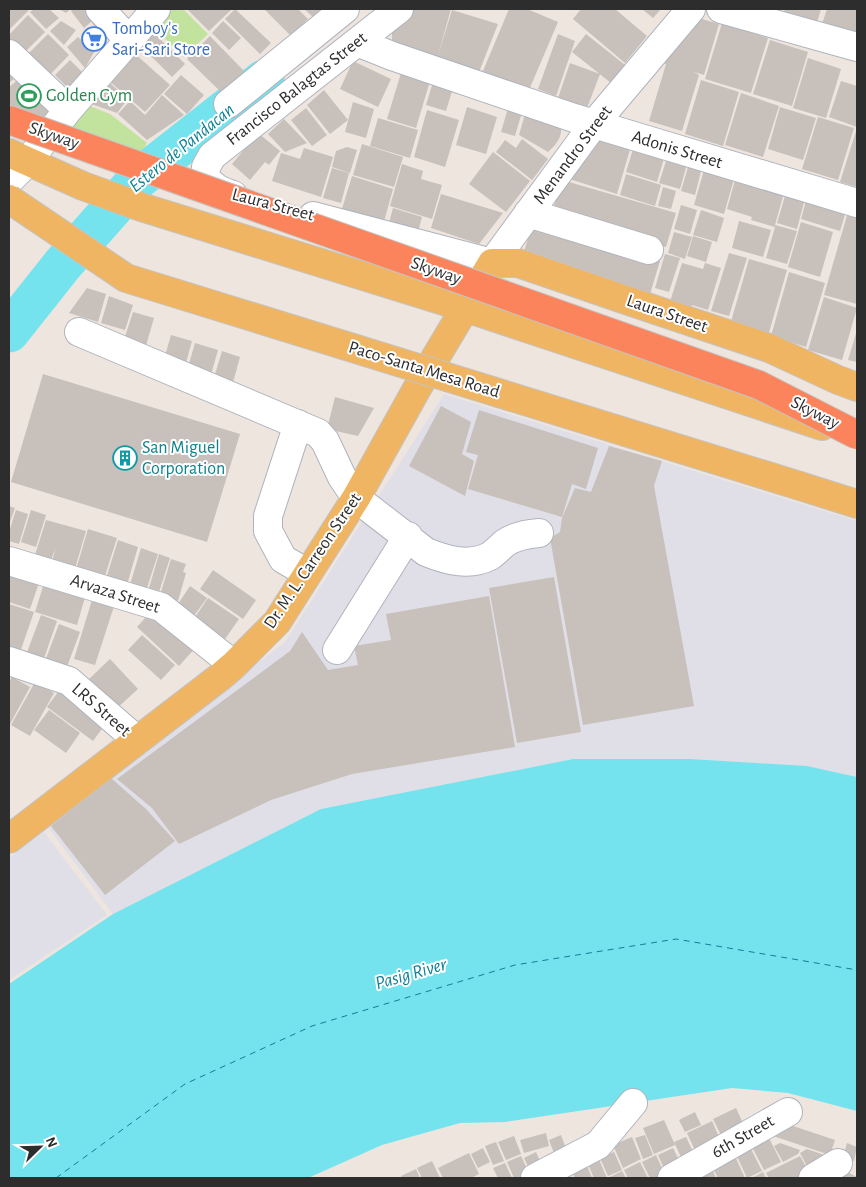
<svg xmlns="http://www.w3.org/2000/svg" width="866" height="1187" font-family="'Alegreya Sans',sans-serif">
<rect width="100%" height="100%" fill="#eee5df"/>
<!-- industrial -->
<path fill="#e0dfe7" d="M444 394 857 521V777L807 766 690 759H572L321 809 113 914 47 826 285 642Z
M44 832 107 915 9 980V858Z"/>
<!-- green -->
<path fill="#c1e39d" d="M165 9H183L208 34 184 57 151 25Z
M82 103 110 114 147 143 141 154 65 127Z"/>
<!-- water -->
<path fill="#74e3ee" d="M573 759H690L807 766 857 777V1111L788 1093 732 1088 505 1122 460 1123 382 1145 308 1178H9V984L113 914 321 809Z"/>
<g fill="none" stroke-linecap="round" stroke-linejoin="round">
<!-- river -->
<path stroke="#74e3ee" stroke-width="41" d="M9 332 63 264 139 178 264 80"/>
<!-- ferry -->
<path stroke="#0f8097" stroke-width="1" stroke-dasharray="6 5" stroke-linecap="butt" d="M56 1178 185 1084 312 1026 515 965 676 939 857 970"/>
</g>
<!-- building -->
<path fill="#c7c0bb" d="M9 9H30L9 30Z
M34 9H49L59 18 46 29 30 12Z
M59 9H71L66 13Z
M73 9H94L99 15 84 28 71 11Z
M187 9H232L209 31Z
M235 9 271 43 260 54 225 19Z
M264 9H298L308 19 291 36Z
M304 9H321L313 17Z
M411 9H451L437 59 392 45V27Z
M509 9H527L558 22 529 90 483 71Z
M581 9H615L647 36 625 63 573 19Z
M642 9H661L653 18Z
M785 9H821L816 26 783 15Z
M827 9H857V35L822 24Z
M452 10 498 24 479 72 437 59Z
M28 15 45 32 18 59 9 50V35Z
M101 17 114 29 105 39 92 23Z
M702 19 719 24 704 75 694 72 699 75 682 131 649 121 666 64 661 62 689 20Z
M61 21 76 30 64 45 50 31Z
M223 21 241 38 229 50 212 33Z
M722 23 768 38 751 93 705 79Z
M93 28 105 43 96 49 81 35Z
M150 29 185 64 172 77 137 42Z
M48 34 69 55 43 82 21 61Z
M558 34 575 41 556 96 538 89Z
M586 34 625 65 611 83 572 52Z
M210 36 244 71 222 93 187 59Z
M78 37 94 52 85 68 67 47Z
M770 40 808 52 792 106 753 94Z
M133 52 170 85 145 112 108 80Z
M9 58 23 71 9 83Z
M808 58 841 69 826 118 793 108Z
M70 60 84 74 69 89 55 75Z
M353 61 391 79 378 107 340 89Z
M570 63 600 74 587 108 558 98Z
M401 73 430 81 416 128 387 119Z
M24 75 62 106 42 133 9 104V87Z
M181 75 204 95 187 114 164 94Z
M103 77 128 99 117 113 83 101Z
M701 80 739 92 723 146 685 134Z
M841 81 857 86V127L829 117Z
M433 82 453 88 446 111 426 105Z
M324 90 348 120 330 134 307 105Z
M741 93 779 106 763 157 725 145Z
M162 95 184 115 147 140 118 114 130 101 145 115Z
M353 102 374 109 366 138 345 132Z
M467 107 497 117 486 154 456 145Z
M527 107 561 127V133L559 139 555 145 548 152 519 135Z
M780 107 816 118 803 160 768 149Z
M306 108 327 135 312 146 291 120Z
M508 108 522 112 515 136 501 132Z
M427 110 459 120 445 167 414 157Z
M818 117 854 128 838 180 802 169Z
M378 118 418 130 410 158 370 146Z
M284 119 307 143 285 152 268 134Z
M857 128V187L840 182Z
M258 133 280 151 269 165 265 162 250 180 232 164Z
M598 136 631 146 617 194 566 178Z
M522 139 548 159 532 180 496 152 505 140 516 148Z
M362 144 403 157 394 187 353 175Z
M634 146 665 155 657 182 626 172Z
M347 147 357 150 350 173 332 167 336 151Z
M304 148 333 157 321 197 272 181 281 153 300 159Z
M493 152 530 181 506 212 469 184Z
M667 158 687 164 680 189 659 183Z
M402 164 423 171 421 179 442 185 432 219 390 206Z
M688 167 701 171 695 195 681 191Z
M332 168 349 173 341 203 323 198Z
M704 170 734 179 724 214 694 205Z
M626 174 661 185 655 206 620 195Z
M352 176 393 189 383 225 341 212Z
M562 180 676 213 666 247 552 213Z
M735 180 783 196 775 225 797 231 787 264 766 258 775 227 751 220 752 217 727 209Z
M663 187 676 191 671 209 658 206Z
M441 194 503 213 479 244 431 228Z
M785 196 804 202 797 229 777 223Z
M807 197 847 208 840 231 801 219Z
M681 205 697 210 690 234 674 229Z
M393 208 422 217 418 232 389 223Z
M701 210 724 218 717 242 693 235Z
M848 212 857 214V304L824 295Z
M739 221 771 230 763 257 732 248Z
M533 222 660 261 650 294 523 255Z
M801 222 833 232 820 277 788 267Z
M674 232 692 237 685 259 668 253Z
M693 236 712 242 706 262 687 256Z
M729 253 747 258 729 316 711 311Z
M665 254 680 258 669 292 655 288Z
M749 259 787 270 768 336 730 325Z
M682 263 703 269 705 263 721 268 708 310 692 305 691 308 670 302Z
M789 272 825 283 806 347 771 336Z
M87 288 106 294 98 322 69 313Z
M109 296 133 305 125 330 101 323Z
M824 297 857 308 842 360 808 350Z
M133 312 154 318 145 349 123 343Z
M857 330V362L848 360Z
M171 335 192 341 184 370 163 363Z
M195 343 218 350 210 378 187 371Z
M222 351 240 357 232 386 213 381Z
M43 374 240 434 207 542 11 482Z
M335 397 374 408 358 436 327 429Z
M441 406 471 422 462 454 474 461 465 496 409 466Z
M479 410 598 448 586 489 572 484 562 517 468 489 478 455 466 452Z
M609 446 662 461 654 486 694 706 583 725 550 538 560 532 562 518 575 488 591 492Z
M9 506 15 508 9 525Z
M16 510 28 514 19 544 9 541V532Z
M31 510 46 515 36 547 21 542Z
M46 520 86 531 74 572 51 565 56 547 51 560 35 555Z
M88 529 117 538 103 582 75 573Z
M118 540 138 547 126 588 105 582Z
M141 548 158 554 146 591 130 585Z
M159 554 170 558 159 592 149 588Z
M171 559 186 564 183 572 186 573 178 601 160 595Z
M9 567 42 574 30 609 9 602Z
M213 570 256 600 243 619 200 589Z
M47 574 88 587 77 625 35 612Z
M554 577 581 732 517 743 489 588Z
M190 586 207 598 188 624 172 613Z
M95 590 117 597 95 665 74 659Z
M489 596 515 747 352 774 271 800 179 844 152 808 117 779 290 651 302 632 328 670 358 665 354 646 391 640 386 614Z
M208 598 239 619 223 642 193 620Z
M9 604 34 612 19 655 9 652Z
M155 607 197 646 179 666 137 627Z
M41 615 57 621 43 661 26 655Z
M59 624 80 632 65 672 44 664Z
M142 635 175 665 161 680 128 650Z
M110 659 138 689 115 710 88 680Z
M12 677 30 687 9 726V682Z
M35 682 54 693 30 736 11 725Z
M61 688 107 722 93 741 47 707Z
M49 710 80 733 66 753 34 730Z
M111 778 146 809 175 841 105 895 51 826Z
M736 1108 748 1134 726 1145 713 1119Z
M695 1112 701 1125 685 1132 679 1120Z
M664 1120 675 1145 654 1154 643 1128Z
M712 1121 723 1146 698 1157 687 1133Z
M778 1121 835 1140 830 1155 773 1136Z
M546 1133 549 1146 524 1153 520 1140Z
M767 1134 781 1162 764 1170 750 1143Z
M561 1135 568 1154 556 1158 549 1140Z
M645 1135 653 1155 643 1159 635 1138Z
M514 1136 521 1154 506 1160 498 1142Z
M632 1137 641 1159 623 1168 613 1145Z
M686 1137 698 1162 686 1168 674 1142Z
M496 1142 504 1161 493 1165 485 1146Z
M780 1143 800 1150 798 1154 783 1162 774 1146Z
M847 1143 857 1147 854 1161 843 1157Z
M749 1145 762 1171 747 1178 735 1152Z
M483 1148 490 1162 478 1168 471 1154Z
M673 1148 684 1170 668 1177 658 1155Z
M807 1149 830 1157 812 1176 800 1153Z
M536 1152 543 1168 531 1173 524 1158Z
M614 1152 622 1170 608 1176 600 1158Z
M469 1153 479 1174 471 1178H443L438 1168Z
M734 1154 745 1178H718L712 1166Z
M597 1155 607 1178H594L586 1160Z
M656 1155 666 1177 664 1178H650L642 1162Z
M521 1156 529 1173 518 1178H514L507 1162Z
M800 1156 811 1176 807 1178H769L766 1173Z
M432 1161 440 1178H422L417 1168Z
M585 1161 592 1178H575L570 1168Z
M640 1162 648 1178H628L624 1170Z
M505 1163 512 1178H498L493 1168Z
M711 1167 716 1178H694Z
M416 1169 420 1178H402L401 1176Z
M622 1171 626 1178H608Z
M763 1172 766 1178H752Z
M847 1172 857 1177V1178H843Z"/>
<g fill="none" stroke-linecap="round" stroke-linejoin="round">
<!-- minor casing -->
<g stroke="#afb4bd" stroke-width="30">
<path id="minor" d="M100 9 129 40
M721 9 857 47
M357 42 392 56 574 118 857 203
M9 54 68 110
M228 104 345 9
M9 181 28 161 68 110 156 9
M233 195C220 191 212 187 205 176L206 167 212 156 399 9
M528 213 649 250
M313 216 492 263 594 124 691 9
M79 332 318 433 325 441 342 477 356 498 426 552C446 560 469 567 490 556 496 552 500 547 505 543 515 536 527 534 539 533
M298 424 268 516V531L283 559 307 573
M9 561 161 607 234 665
M337 650 408 536
M9 661 69 681 137 740
M535 1178 598 1145 633 1103
M672 1178 788 1112
M813 1178 838 1163"/>
</g>
<!-- major casing -->
<g stroke="#c4c4c4" stroke-width="30">
<path id="major" d="M9 153 83 186 141 207 466 308 822 426
M492 263H518L620 298 769 348 838 380 857 387
M800 486 857 504
M9 839 220 677 234 665 277 622 356 498 419 385 492 263"/>
</g>
<!-- minor -->
<use href="#minor" stroke="#fff" stroke-width="28"/>
<!-- major -->
<use href="#major" stroke="#efb563" stroke-width="28"/>
<!-- major-bridge casing -->
<g stroke="#c4c4c4" stroke-width="30" stroke-linecap="butt">
<path id="major-bridge" d="M9 199 126 278 800 486"/>
</g>
<!-- highway-bridge casing -->
<g stroke="#c4c4c4" stroke-width="30" stroke-linecap="butt">
<path id="highway-bridge" d="M9 120 759 385 857 435"/>
</g>
<!-- major-bridge -->
<use href="#major-bridge" stroke="#efb563" stroke-width="28"/>
<!-- highway-bridge -->
<use href="#highway-bridge" stroke="#fc845c" stroke-width="28"/>
</g>
<!-- icons -->
<defs>
<g id="supermarket-ring" transform="scale(1.25)"><circle r="9.5" fill="#fff" stroke="#3f7fe0" stroke-width="1.5"/><path d="M-6-5.5h2.5l.6 2H6L4.5 2H-2.5L-4.4-4H-6ZM-1.5 3.2a1.3 1.3 0 1 0 .1 0ZM3 3.2a1.3 1.3 0 1 0 .1 0Z" fill="#3f7fe0"/></g>
<g id="stadium-ring" transform="scale(1.25)"><circle r="9.5" fill="#fff" stroke="#2e9e5b" stroke-width="1.5"/><path d="M0-5a6.5 5 0 1 0 0 10a6.5 5 0 1 0 0-10ZM-3.5-1.8h7v3.6h-7Z" fill="#2e9e5b"/></g>
<g id="building-ring" transform="scale(1.25)"><circle r="9.5" fill="#fff" stroke="#0f9aa8" stroke-width="1.5"/><path d="M-4-6H4V6H1V3H-1V6H-4ZM-2.5-4.3h1.7v1.8h-1.7ZM.8-4.3h1.7v1.8H.8ZM-2.5-1h1.7V.8h-1.7ZM.8-1h1.7V.8H.8Z" fill="#0f9aa8"/></g>
</defs>
<g fill-rule="evenodd">
<use href="#supermarket-ring" x="94" y="39"/>
<use href="#stadium-ring" x="29" y="96"/>
<use href="#building-ring" x="125" y="458"/>
</g>
<g text-anchor="middle" dominant-baseline="central" stroke-width="4" stroke-linejoin="round" paint-order="stroke">
<!-- shop labels -->
<g font-size="18" fill="#366cbe" stroke="#fff" text-anchor="start">
<text x="112" y="29">Tomboy's<tspan x="112" dy="21">Sari-Sari Store</tspan></text>
</g>
<!-- street labels -->
<g font-size="18" fill="#2d2d2d" stroke="#fff">
<text transform="translate(297 89) rotate(-38)">Francisco Balagtas Street</text>
<text transform="translate(54 136) rotate(19)">Skyway</text>
<text transform="translate(677 150) rotate(17)">Adonis Street</text>
<text transform="translate(573 155) rotate(-53)">Menandro Street</text>
<text transform="translate(273 205) rotate(15)">Laura Street</text>
<text transform="translate(436 271) rotate(19)">Skyway</text>
<text transform="translate(667 314) rotate(19)">Laura Street</text>
<text transform="translate(424 370) rotate(17)">Paco-Santa Mesa Road</text>
<text transform="translate(815 413) rotate(27)">Skyway</text>
<text transform="translate(313 561) rotate(-56)">Dr. M. L. Carreon Street</text>
<text transform="translate(115 594) rotate(18)">Arvaza Street</text>
<text transform="translate(101 710) rotate(41)">LRS Street</text>
<text transform="translate(743 1137) rotate(-30)">6th Street</text>
</g>
<!-- leisure labels -->
<g font-size="18" fill="#27864d" stroke="#fff" text-anchor="start">
<text x="46" y="96">Golden Gym</text>
</g>
<!-- culture labels -->
<g font-size="18" fill="#0d838f" stroke="#fff" text-anchor="start">
<text x="142" y="448">San Miguel<tspan x="142" dy="21">Corporation</tspan></text>
</g>
<!-- water labels -->
<g font-size="19" font-style="italic" fill="#0f8097" stroke="#fff">
<text transform="translate(182 148) rotate(-39)">Estero de Pandacan</text>
<text transform="translate(411 974) rotate(-16)">Pasig River</text>
</g>
</g>
<!-- border -->
<rect width="866" height="1187" fill="none" stroke="#2d2d2d" stroke-width="20"/>
<!-- north arrow -->
<g transform="translate(40 1147) rotate(67)" stroke="#ffffff" stroke-width="4" paint-order="stroke">
<path d="M0-4L9 19L0 12L-9 19Z" fill="#2d2d2d"/>
<text y="-8" font-size="14" font-weight="bold" text-anchor="middle" fill="#2d2d2d">N</text>
</g>
</svg>
